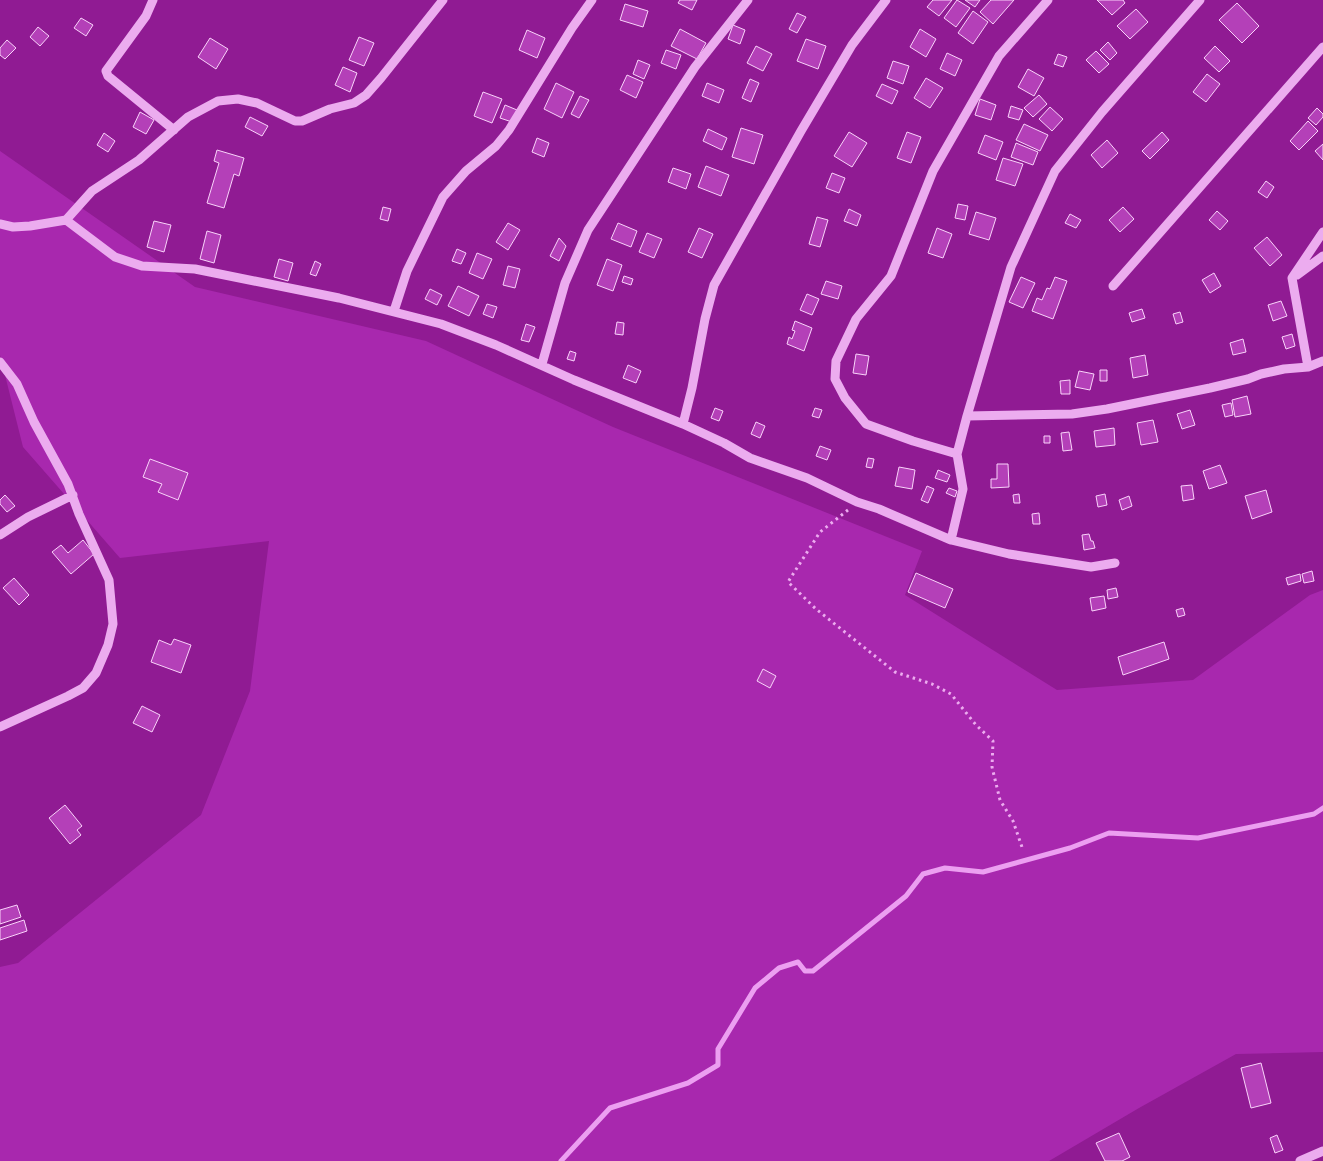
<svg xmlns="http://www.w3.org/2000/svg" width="1323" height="1161" font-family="Cabin,sans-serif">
<rect width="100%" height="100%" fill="#901b93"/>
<!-- green -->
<path fill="#a828ae" d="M0 151 195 287 426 341 613 427 922 551 905 595 1057 690 1193 680 1310 595 1323 590V1052L1236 1054 1139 1108 1049 1161H0V967L18 963 201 815 250 691 269 541 120 558 23 447 0 355Z"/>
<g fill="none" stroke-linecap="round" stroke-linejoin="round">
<!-- stream -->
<path stroke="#ec9ff1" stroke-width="5" d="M561 1161 610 1108 688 1083 718 1065V1049L755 988 779 968 798 962 805 971H813L906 896 923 874 945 868 983 872 1070 848 1109 833 1198 838 1314 814 1323 808"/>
</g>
<!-- building -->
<path fill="#b440b8" stroke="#f9d3fa" d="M680 0H697L692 10 678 3Z
M933 0H952L939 16 927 7Z
M957 0 970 8 956 27 944 18Z
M965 0H980L975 7Z
M991 0H1014L993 24 980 12Z
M1097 0H1123L1125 3 1112 15Z
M1237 3 1259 26 1242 43 1219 20Z
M625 4 648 11 643 27 620 20Z
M1136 9 1148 22 1130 39 1117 26Z
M973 11 988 22 973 44 958 33Z
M797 13 806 17 797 33 789 29Z
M81 18 93 25 86 36 74 28Z
M733 25 745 30 740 44 728 39Z
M38 27 49 36 40 46 30 37Z
M680 29 706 43 697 59 671 46Z
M920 29 936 39 926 57 910 47Z
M527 30 545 38 537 58 519 50Z
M359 37 374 43 364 66 349 60Z
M210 38 228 49 216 69 198 57Z
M806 39 826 46 818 69 797 61Z
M7 40 16 48 5 59 0 55V48Z
M1108 42 1117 53 1110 60 1100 50Z
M756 46 772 54 763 71 747 63Z
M1215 46 1230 61 1219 72 1204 58Z
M666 50 681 55 676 69 661 63Z
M1096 51 1109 64 1099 73 1086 60Z
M947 53 962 60 955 76 940 69Z
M1058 54 1067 57 1063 67 1054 64Z
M638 60 650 65 644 79 633 74Z
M893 61 909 66 903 84 887 78Z
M343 67 357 73 350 92 335 85Z
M1028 69 1044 78 1034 96 1018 87Z
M1207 74 1220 84 1206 102 1193 92Z
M627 75 643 82 636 98 620 90Z
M926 78 943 88 930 108 914 98Z
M750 79 759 83 751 102 742 98Z
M556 83 574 92 562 118 544 109Z
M707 83 724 90 719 103 702 96Z
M882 84 898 91 892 104 876 96Z
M483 92 502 99 492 123 474 116Z
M1039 95 1047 104 1033 117 1024 108Z
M580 96 589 100 579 118 571 114Z
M980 99 996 105 991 120 975 115Z
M505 105 517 110 512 122 500 118Z
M1011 106 1023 110 1019 120 1008 117Z
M1050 107 1063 119 1052 131 1039 119Z
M1317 108 1323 114V117L1316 125 1308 118Z
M140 112 154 120 146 134 133 127Z
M250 117 268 126 262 136 245 127Z
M1308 121 1318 131 1299 150 1290 141Z
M1024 124 1048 135 1040 151 1016 140Z
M741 128 763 135 754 164 732 157Z
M708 129 727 138 722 150 703 141Z
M849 132 867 143 852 167 834 156Z
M907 132 921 137 911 163 897 158Z
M1162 132 1169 140 1150 159 1142 151Z
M104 133 115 141 108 152 97 145Z
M985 135 1003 142 996 160 978 153Z
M537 138 549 143 544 157 532 152Z
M1107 140 1118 153 1102 168 1091 155Z
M1016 143 1038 152 1033 165 1011 157Z
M1323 144V160L1315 151Z
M217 150 244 158 239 176 234 174 224 208 207 203 219 163 214 161Z
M1003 158 1023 164 1015 186 996 180Z
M706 166 729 175 721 196 698 187Z
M673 168 691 174 686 189 668 182Z
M832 173 845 178 839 193 826 188Z
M1266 181 1274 187 1267 198 1258 192Z
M958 204 968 206 965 220 955 218Z
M383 207 391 209 388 221 380 219Z
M1123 207 1134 219 1120 232 1109 220Z
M849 209 861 215 857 226 844 221Z
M1217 211 1228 221 1220 230 1209 220Z
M976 212 996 218 989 240 969 234Z
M1070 214 1081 220 1076 228 1065 223Z
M817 217 828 220 820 247 809 244Z
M154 221 171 225 164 252 147 247Z
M508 223 520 230 508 250 496 242Z
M618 223 637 231 631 247 611 239Z
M699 228 713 234 702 258 688 252Z
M937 228 952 234 943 258 928 253Z
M207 231 221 235 214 263 200 259Z
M647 233 662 239 654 258 639 252Z
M1267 237 1282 255 1270 266 1254 248Z
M559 238 566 246 559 261 550 256Z
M457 249 466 253 461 264 452 261Z
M477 253 492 259 483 279 469 273Z
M279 259 293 263 288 281 274 277Z
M607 259 622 265 613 291 597 285Z
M315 261 321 264 316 276 310 274Z
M508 266 520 269 515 288 503 285Z
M1214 273 1221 286 1210 293 1202 280Z
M624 276 633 279 631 285 622 282Z
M1021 277 1035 283 1023 308 1009 302Z
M1055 277 1067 281 1053 319 1032 311 1037 298 1042 300 1047 288 1050 289Z
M826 281 842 286 838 299 821 294Z
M458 286 479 296 469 316 448 306Z
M430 289 442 295 437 305 425 299Z
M807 294 819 299 812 315 800 310Z
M1281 301 1287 316 1273 321 1268 305Z
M487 304 497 307 493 318 483 314Z
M1142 309 1145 318 1132 322 1129 313Z
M1180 312 1183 322 1176 324 1173 314Z
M795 321 812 328 804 351 787 344 789 337 792 339 795 331 792 330Z
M617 322 624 323 623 335 615 334Z
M526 324 535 327 529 342 521 340Z
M1292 334 1295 346 1286 349 1282 337Z
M1243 339 1246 352 1233 355 1230 343Z
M570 351 576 353 574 361 567 359Z
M856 354 869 356 866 375 853 373Z
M1145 355 1148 375 1133 378 1130 358Z
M628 365 641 371 636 383 623 378Z
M1100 370H1107V381H1100Z
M1079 371 1094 374 1090 390 1075 387Z
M1070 380V394H1061L1060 381Z
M1247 396 1251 414 1235 417 1232 400Z
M1231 403 1233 415 1225 417 1222 405Z
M715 408 723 411 719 421 711 418Z
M815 408 822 410 819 418 812 416Z
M1190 410 1195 425 1182 429 1177 414Z
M1153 420 1158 442 1141 445 1137 423Z
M756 422 765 426 760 438 751 434Z
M1114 428 1115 445 1096 447 1094 431Z
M1069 432 1072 450 1063 451 1061 433Z
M1044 436H1050V443H1044Z
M820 446 831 450 827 460 816 456Z
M868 458 874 459 872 468 866 467Z
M150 459 188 473 178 500 158 492 162 484 143 477Z
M997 464H1008L1009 487 991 488V479H997Z
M1220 465 1227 483 1209 489 1203 471Z
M899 467 915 470 912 489 895 486Z
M938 470 950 475 947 482 935 478Z
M1192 485 1194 499 1183 501 1181 486Z
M927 486 934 489 928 503 921 500Z
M949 488 957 491 955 497 946 493Z
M1266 490 1272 512 1252 519 1245 496Z
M1019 494 1020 503H1014L1013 495Z
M1105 494 1107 505 1098 507 1096 496Z
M5 495 15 506 7 512 0 504V500Z
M1129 496 1132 506 1122 510 1119 500Z
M1039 513 1040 524H1033L1032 514Z
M1089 534 1091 541H1093L1095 548 1084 550 1082 535Z
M83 540 94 554 71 574 52 552 61 545 68 553Z
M1312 571 1314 581 1304 583 1302 574Z
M916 573 953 589 945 608 908 592Z
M1300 574 1301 581 1288 585 1286 578Z
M14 578 29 595 19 605 3 588Z
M1116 588 1118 597 1108 599 1107 590Z
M1104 596 1106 608 1092 611 1090 598Z
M1183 608 1185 615 1178 617 1176 610Z
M174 639 191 645 181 673 151 662 159 640 171 645Z
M1164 642 1169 659 1123 675 1118 657Z
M763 669 776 676 770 688 757 681Z
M142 706 160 715 152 732 133 723Z
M65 805 82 826 77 830 81 835 70 844 49 818Z
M17 905 21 917 0 924V910Z
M24 920 27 931 0 940V928Z
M1261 1063 1271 1103 1251 1108 1241 1068Z
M1119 1133 1130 1157 1122 1161H1105L1096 1143Z
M1277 1135 1283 1150 1275 1153 1270 1138Z"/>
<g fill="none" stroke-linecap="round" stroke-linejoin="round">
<!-- path -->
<path stroke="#ecacef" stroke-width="3" stroke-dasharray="2.5 4" stroke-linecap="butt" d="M848 510 820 532 788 582 816 609 895 672 932 684 951 694 976 725 993 741 992 767 1000 800 1013 821 1023 850"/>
<!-- minor -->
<path stroke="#ecacef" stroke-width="9" d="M153 0 146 16 106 71 108 76 174 130
M66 220 115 257 142 266 195 269 339 298 441 324 496 345 574 380 683 424 724 443 750 458 807 478 857 502 879 509 951 540 1009 554 1091 567 1115 563
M0 224 13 227 30 226 66 220 92 191 139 160 188 117 218 101 238 99 257 103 295 121H302L330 109 354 103 366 95 381 78 443 0
M1297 275 1323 256
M1113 286 1323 47
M394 311 407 271 443 197 466 171 496 146 509 130 572 28 592 0
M0 362 17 384 34 422 68 484 79 514 109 580 113 624 108 645 96 673 83 688 68 696 0 727
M542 364 565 283 588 230 695 67 748 0
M1308 367 1292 278 1323 232
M967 416 1072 414 1107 409 1210 388 1248 379 1261 374 1284 369 1308 367 1323 361
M683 424 692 388 705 319 714 285 801 131 852 45 886 0
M957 454 913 441 866 424 845 398 835 379 836 361 856 319 891 276 933 171 999 56 1048 0
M0 535 28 517 73 495
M951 540 963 489 957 454 967 416 1011 267 1055 171 1102 112 1200 0
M1300 1161 1323 1151"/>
</g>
</svg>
